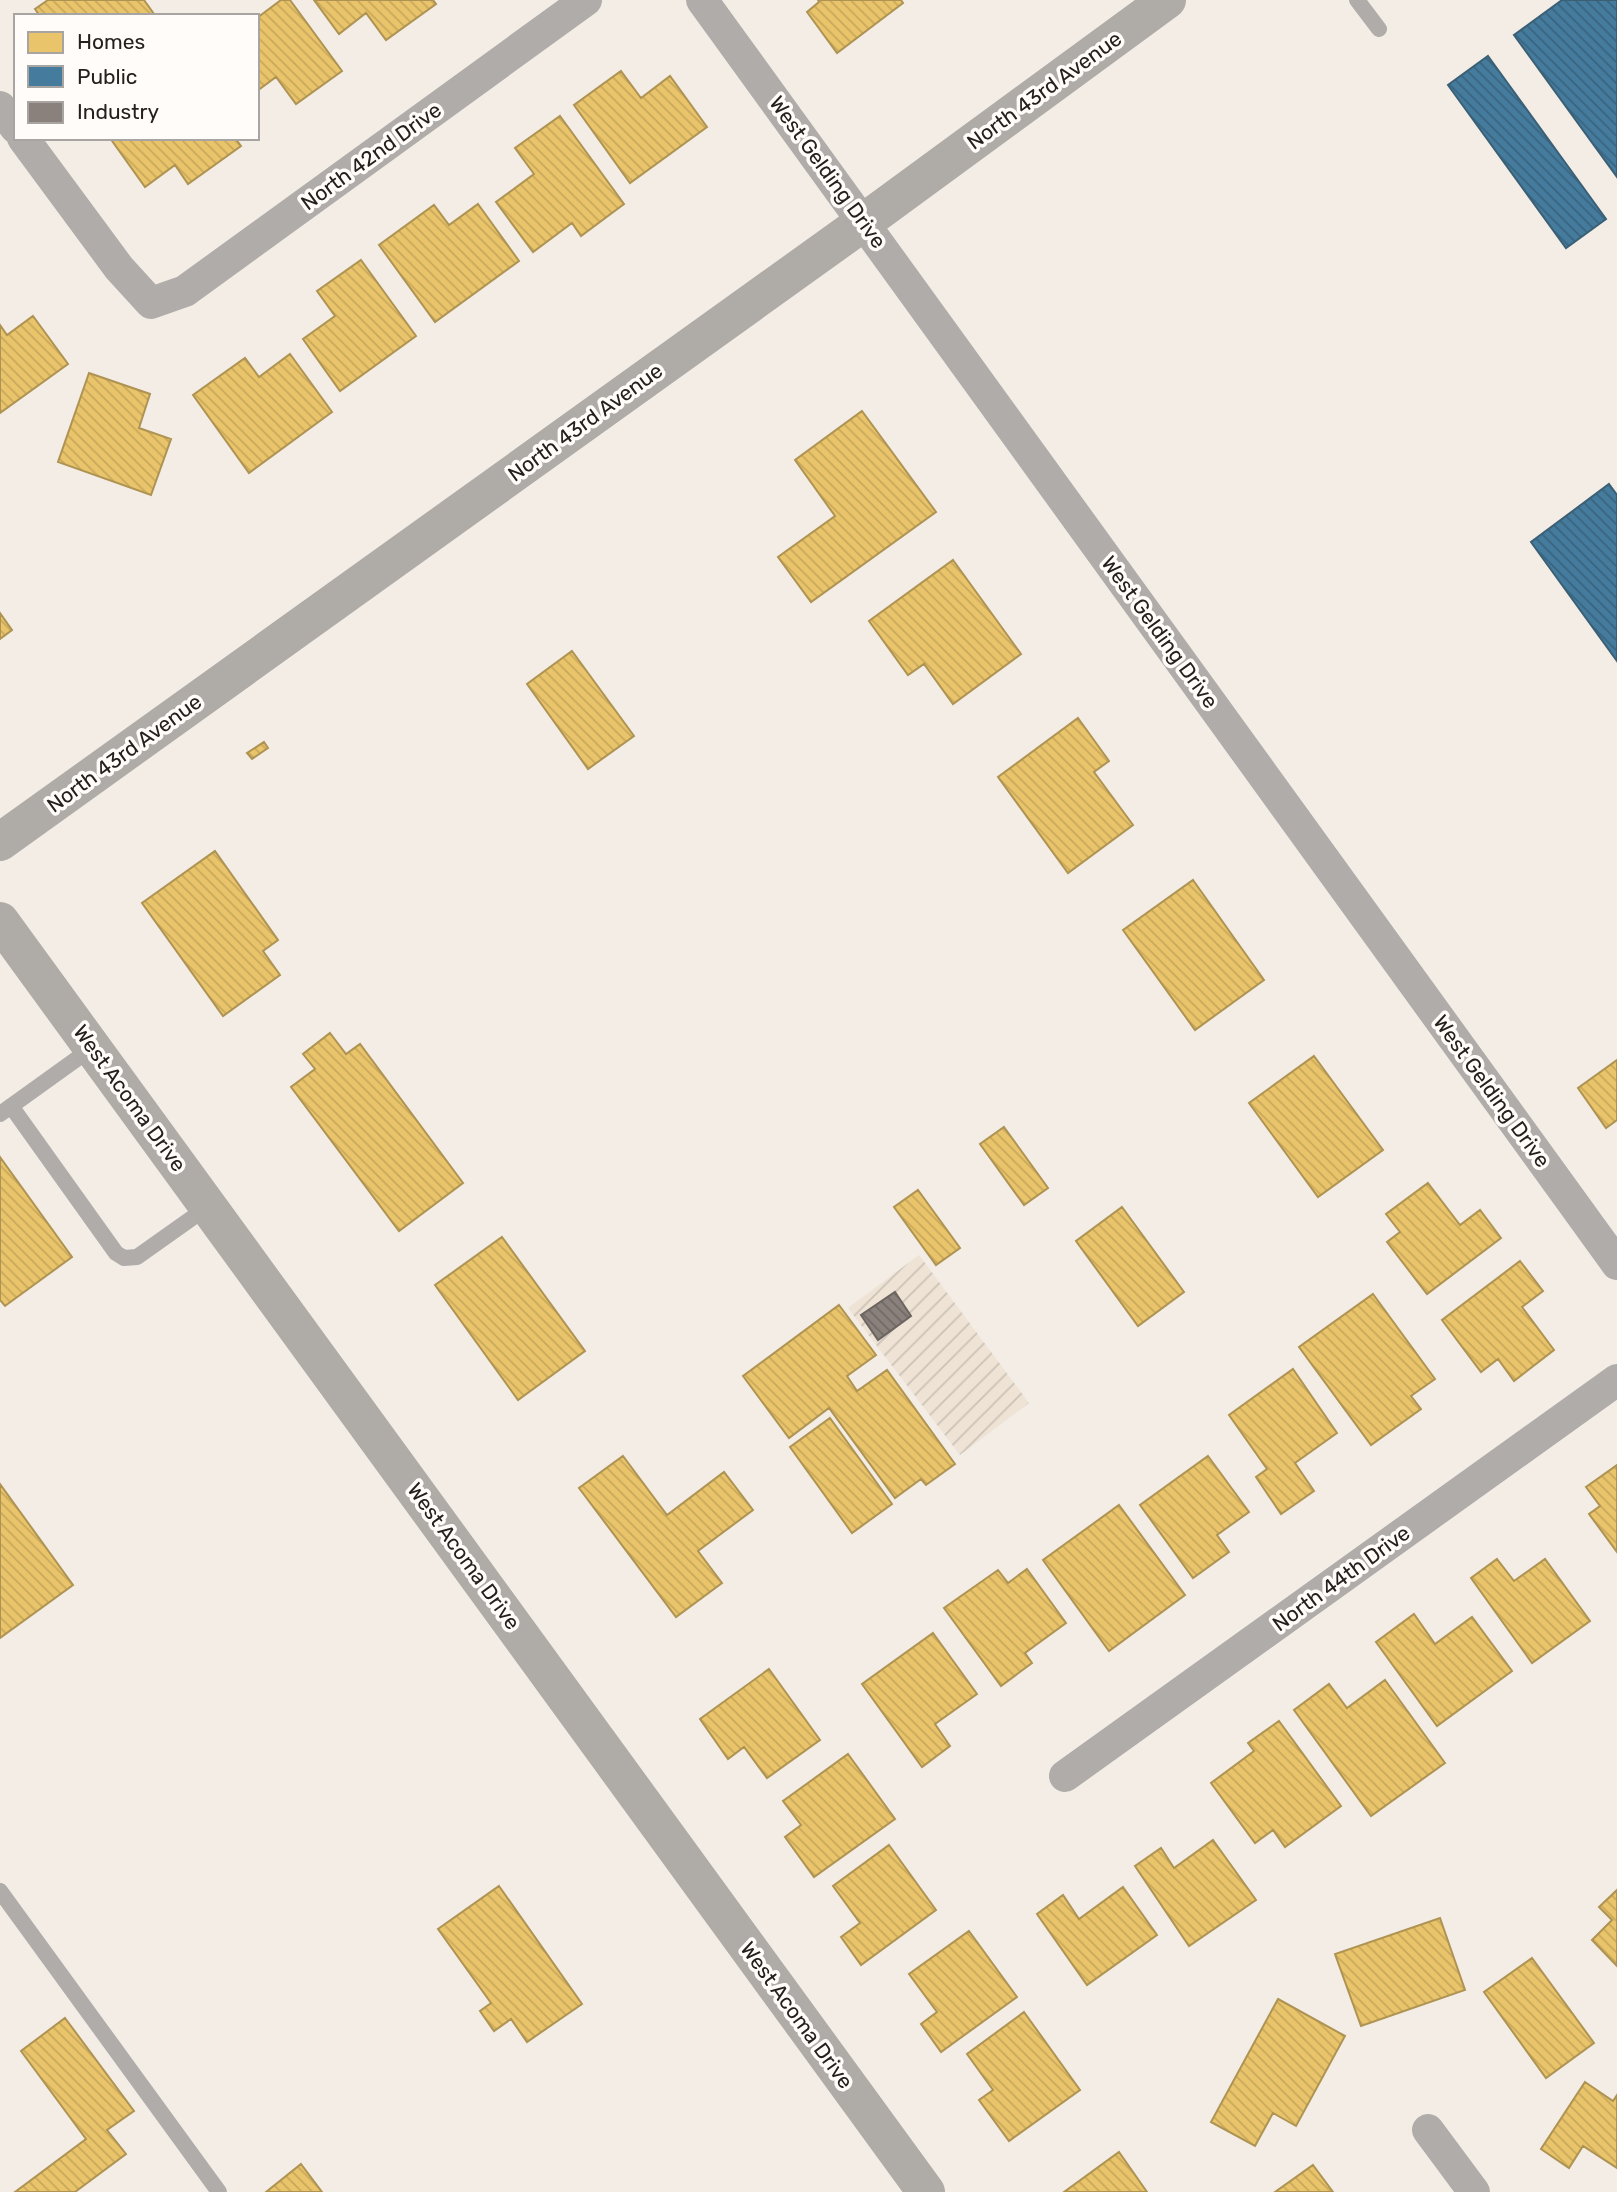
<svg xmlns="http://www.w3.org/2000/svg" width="1617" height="2192" font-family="Rubik,sans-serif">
<defs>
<pattern id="industrial-furrows" width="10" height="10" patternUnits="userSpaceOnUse" patternTransform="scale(1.75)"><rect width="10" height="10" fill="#eee3d5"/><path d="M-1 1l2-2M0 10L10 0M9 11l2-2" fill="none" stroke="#ccc2b6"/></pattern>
<pattern id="homes-back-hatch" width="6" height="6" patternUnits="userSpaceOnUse" patternTransform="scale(1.75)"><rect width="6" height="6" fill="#e9c46a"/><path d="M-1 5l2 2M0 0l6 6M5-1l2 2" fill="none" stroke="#c8a85b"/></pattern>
<pattern id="public-back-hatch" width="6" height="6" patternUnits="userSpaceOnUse" patternTransform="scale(1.75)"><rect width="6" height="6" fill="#457b9d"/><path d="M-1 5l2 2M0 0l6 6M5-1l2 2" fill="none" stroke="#39647f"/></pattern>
<pattern id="industry-back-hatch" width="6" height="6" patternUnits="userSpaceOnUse" patternTransform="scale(1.75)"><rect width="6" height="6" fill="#8a817c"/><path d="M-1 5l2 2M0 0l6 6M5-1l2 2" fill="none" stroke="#716965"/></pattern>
</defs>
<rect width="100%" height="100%" fill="#f3ede6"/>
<!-- industrial -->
<path fill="url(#industrial-furrows)" d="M919 1255 1029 1403 960 1455 848 1308Z"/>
<!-- homes -->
<path fill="url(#homes-back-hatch)" stroke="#ae9352" stroke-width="2" d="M48 0H144L154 14 40 16 35 9Z
M281 0H290L342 71 296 104 276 77 257 91V18Z
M314 0H433L436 4 386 40 366 13 339 34Z
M818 0H901L903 3 837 53 807 12 819 2Z
M621 71 641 98 670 76 707 127 630 183 574 105Z
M560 116 624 204 581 236 572 223 533 252 496 202 534 174 515 148Z
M110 138H235L241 146 188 184 175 165 145 187Z
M478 204 519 261 435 322 379 245 434 205 449 225Z
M361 260 416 336 340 391 303 339 335 316 317 291Z
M33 316 68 364 0 413V325L7 335Z
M290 354 332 412 249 473 193 395 245 358 259 377Z
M89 373 150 394 139 428 171 439 151 495 58 462Z
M862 411 936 512 811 602 778 557 835 516 795 460Z
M953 560 1021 654 953 704 924 664 908 675 869 621Z
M0 613 12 630 0 639Z
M572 651 634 736 588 769 527 684Z
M1078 718 1109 761 1094 772 1133 825 1068 873 998 777Z
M264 742 268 748 252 759 247 753Z
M215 851 278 940 263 951 280 975 223 1016 142 903Z
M1193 880 1264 980 1195 1030 1123 930Z
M330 1033 346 1054 360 1044 463 1183 399 1231 291 1087 315 1069 303 1054Z
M1314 1056 1383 1150 1318 1197 1249 1103Z
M1617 1060V1120L1606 1128 1578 1088Z
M1004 1127 1048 1188 1024 1205 980 1144Z
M0 1157 72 1257 5 1306 0 1300Z
M1428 1183 1460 1225 1480 1210 1501 1238 1427 1294 1387 1242 1400 1232 1386 1214Z
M918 1190 960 1248 936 1265 894 1207Z
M1122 1207 1184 1292 1138 1326 1076 1241Z
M502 1237 585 1351 518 1400 435 1285Z
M1520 1261 1543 1291 1522 1307 1554 1350 1514 1381 1498 1359 1481 1372 1442 1320Z
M1373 1294 1435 1379 1411 1396 1421 1409 1371 1445 1299 1347Z
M839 1305 876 1355 847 1376 857 1391 887 1370 955 1464 926 1485 921 1479 895 1498 829 1408 789 1438 743 1376Z
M1293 1369 1337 1433 1295 1463 1314 1491 1281 1514 1256 1477 1267 1469 1229 1415Z
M830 1418 892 1504 852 1533 790 1447Z
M623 1456 667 1515 724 1472 753 1510 698 1551 722 1583 676 1617 579 1488Z
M1208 1456 1249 1512 1217 1535 1229 1552 1193 1578 1140 1505Z
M1617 1465V1552L1589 1514 1600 1506 1586 1487Z
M0 1484 73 1585 0 1638Z
M1119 1505 1185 1595 1109 1651 1043 1560Z
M1497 1559 1514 1581 1545 1559 1590 1621 1532 1663 1471 1578Z
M1027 1569 1066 1623 1025 1653 1032 1663 1001 1686 944 1608 998 1570 1008 1583Z
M1414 1614 1435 1644 1472 1617 1512 1671 1437 1726 1376 1642Z
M933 1633 977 1694 935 1724 950 1746 922 1767 862 1684Z
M769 1669 820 1740 767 1778 744 1747 728 1759 700 1719Z
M1385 1680 1445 1763 1371 1816 1294 1710 1329 1684 1347 1708Z
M1279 1721 1341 1806 1285 1847 1273 1830 1255 1843 1211 1783 1254 1751 1248 1743Z
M848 1754 895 1819 814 1877 785 1837 801 1825 783 1801Z
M1213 1840 1256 1900 1189 1946 1135 1866 1161 1848 1174 1868Z
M889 1845 936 1910 861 1965 841 1937 860 1923 833 1886Z
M499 1886 582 2004 527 2042 511 2019 494 2031 480 2011 491 2003 438 1929Z
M1123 1887 1157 1935 1087 1985 1037 1914 1063 1895 1079 1919Z
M1617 1890V1966L1592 1940 1612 1920 1599 1907Z
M1440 1918 1465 1990 1361 2026 1335 1954Z
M969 1931 1017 1997 941 2052 921 2024 937 2012 909 1974Z
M1532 1958 1594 2043 1546 2078 1484 1992Z
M1278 1999 1345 2036 1296 2126 1273 2113 1255 2146 1211 2122Z
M1024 2012 1080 2090 1009 2141 979 2100 993 2090 967 2054Z
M65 2018 134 2111 107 2130 126 2154 75 2192H15L86 2139 21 2051Z
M1585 2082 1613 2101 1617 2095V2168L1583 2146 1569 2168 1541 2149Z
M1119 2152 1147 2192H1064Z
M301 2164 322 2192H266Z
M1313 2165 1333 2192H1275Z"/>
<!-- public -->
<path fill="url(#public-back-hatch)" stroke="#3b6076" stroke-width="2" d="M1562 0H1617V177L1514 35Z
M1488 56 1606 219 1566 248 1448 85Z
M1609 484 1617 495V661L1531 542Z"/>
<!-- industry -->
<path fill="url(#industry-back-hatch)" stroke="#6b645f" stroke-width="2" d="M895 1292 911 1316 878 1340 861 1315Z"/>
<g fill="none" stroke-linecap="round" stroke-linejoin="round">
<!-- lane -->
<path stroke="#afaca9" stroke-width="16" d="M1357 0 1379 29
M11 1106 116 1253 124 1258 137 1257 209 1206
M0 1114 92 1048
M0 1891 219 2192"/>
<!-- street -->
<path stroke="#afaca9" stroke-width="32" d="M702 0 1617 1264
M0 107 16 128
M23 138 119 268 151 303 185 291 586 0
M1065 1776 1617 1380
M1428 2130 1474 2192"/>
<!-- secondary -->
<path stroke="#afaca7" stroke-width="38" d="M0 842 864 222 1167 0
M0 921 926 2192"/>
</g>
<g text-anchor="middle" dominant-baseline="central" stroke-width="7" stroke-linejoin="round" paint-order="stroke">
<!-- street labels -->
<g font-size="21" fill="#24201b" stroke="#fffcfa">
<text transform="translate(1044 90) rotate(-36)">North 43rd Avenue</text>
<text transform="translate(371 156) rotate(-36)">North 42nd Drive</text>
<text transform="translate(828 172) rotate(54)">West Gelding Drive</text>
<text transform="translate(585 422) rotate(-36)">North 43rd Avenue</text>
<text transform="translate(1160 632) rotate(54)">West Gelding Drive</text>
<text transform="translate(124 753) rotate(-36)">North 43rd Avenue</text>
<text transform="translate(1492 1091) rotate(54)">West Gelding Drive</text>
<text transform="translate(130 1098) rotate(54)">West Acoma Drive</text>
<text transform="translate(464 1556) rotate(54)">West Acoma Drive</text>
<text transform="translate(1341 1578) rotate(-36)">North 44th Drive</text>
<text transform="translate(797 2015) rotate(54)">West Acoma Drive</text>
</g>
</g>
<!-- legend -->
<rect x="14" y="14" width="245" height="126" fill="#fffcfa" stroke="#a7a4a1" stroke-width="2"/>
<rect x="28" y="32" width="35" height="21" fill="#e9c46a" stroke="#a7a4a1" stroke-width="2"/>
<text x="77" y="49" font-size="21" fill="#24201b">Homes</text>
<rect x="28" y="66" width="35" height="21" fill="#457b9d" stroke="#a7a4a1" stroke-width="2"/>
<text x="77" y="84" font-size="21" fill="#24201b">Public</text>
<rect x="28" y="102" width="35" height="21" fill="#8a817c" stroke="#a7a4a1" stroke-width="2"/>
<text x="77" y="119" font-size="21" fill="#24201b">Industry</text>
</svg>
